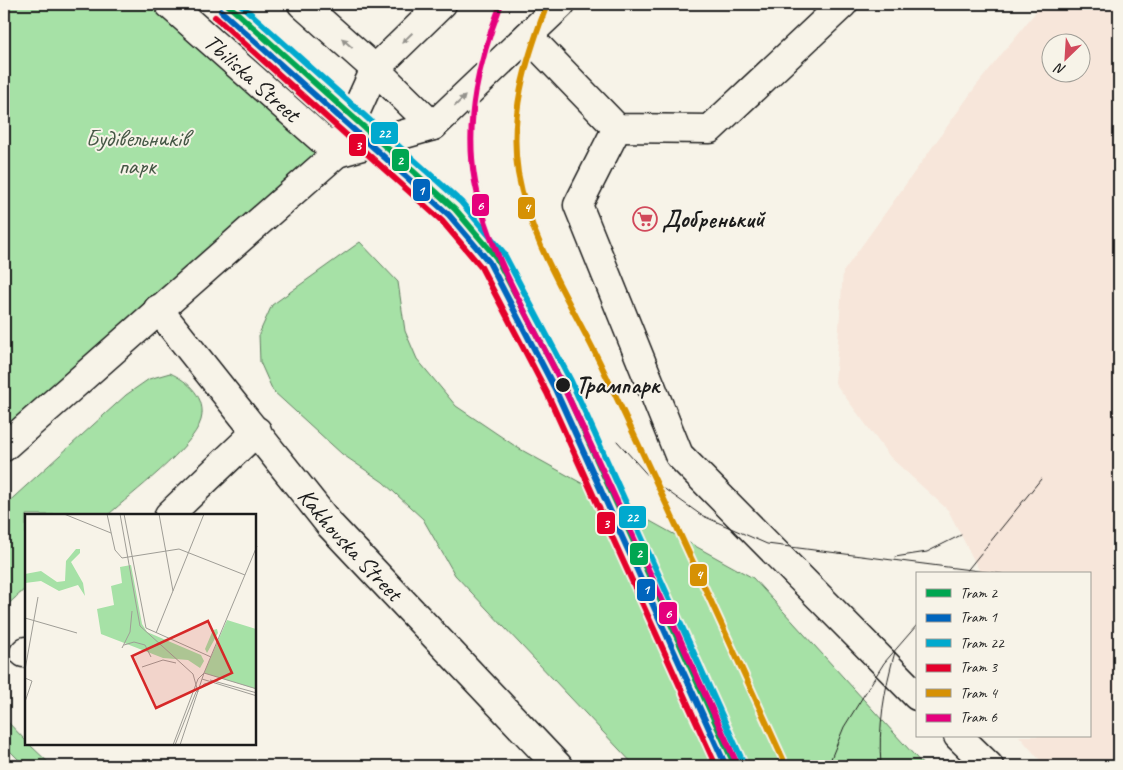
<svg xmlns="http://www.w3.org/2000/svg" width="1123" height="770" font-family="Caveat,sans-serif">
<rect width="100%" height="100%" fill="#f7f3e8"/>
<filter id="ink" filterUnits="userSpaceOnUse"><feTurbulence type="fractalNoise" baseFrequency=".02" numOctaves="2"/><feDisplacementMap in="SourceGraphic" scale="10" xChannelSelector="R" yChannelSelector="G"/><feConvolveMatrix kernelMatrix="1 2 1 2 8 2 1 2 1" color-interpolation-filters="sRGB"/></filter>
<g filter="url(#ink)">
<!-- built -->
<path fill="#f7e6da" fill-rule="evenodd" d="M1042 4H1119V766H1045L1019 736H1089V574H981L948 510 890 457 835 383 843 272 976 86ZM1050 42H1080V72H1050Z"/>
<!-- green -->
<path fill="#a6e1a6" stroke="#617e61" d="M4 4H169L337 153 4 447Z
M360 242 398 282 405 331 417 359 456 406 518 448 753 578 924 766H635L455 575 423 519 383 482 342 454 273 391 260 362 259 334 272 305Z
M170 373C188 381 207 398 201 420 193 448 131 494 108 515H26V588L4 608V506L126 395 149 379Z
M4 718 26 741V744H29L52 766H25L4 745Z"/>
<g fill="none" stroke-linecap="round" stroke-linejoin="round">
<!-- minor casing -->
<g stroke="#1c1c1c" stroke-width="31">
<g id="minor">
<path d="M528 36 617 128 710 129 843 4"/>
<path d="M617 128 578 205 679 455 917 696"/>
<path id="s1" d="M158 309 330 525 558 766"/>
<path d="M169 515 257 431"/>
<path d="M24 653 26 651"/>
<path d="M958 736 989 766"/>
</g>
</g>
<!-- major casing -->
<g stroke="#1c1c1c" stroke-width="31">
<g id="major">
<path id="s2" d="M169 4 337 153"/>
<path d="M302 4 375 69 433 126"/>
<path d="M337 153 433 126 561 4"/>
<path d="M4 447 337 153 375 69 442 4"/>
</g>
</g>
<!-- minor -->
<use href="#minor" stroke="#f7f3e8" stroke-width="28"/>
<!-- major -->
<use href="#major" stroke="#f7f3e8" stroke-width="28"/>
<!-- tram -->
<path stroke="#1c1c1c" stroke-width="1" d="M617 441 652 480 701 515 767 544 1002 574
M895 557 927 552 961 535
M965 573 1041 479
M828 766 844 727 884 663 917 625
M881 766C878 727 884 690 895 652"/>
<!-- tram-1 casing -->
<g stroke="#f7f3e8" stroke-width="10">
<path id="tram-1" d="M227 4 455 209 496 257 563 385 735 766"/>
</g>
<!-- tram-2 casing -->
<g stroke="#f7f3e8" stroke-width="10">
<path id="tram-2" d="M221 11 449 215 489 262 555 389 726 766"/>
</g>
<!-- tram-3 casing -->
<g stroke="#f7f3e8" stroke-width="10">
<path id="tram-3" d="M240 4 461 202 503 252 571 381 743 762"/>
</g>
<!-- tram-4 casing -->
<g stroke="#f7f3e8" stroke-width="10">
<path id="tram-4" d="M215 17 442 221 481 267 547 393 716 766"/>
</g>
<!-- tram-5 casing -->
<g stroke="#f7f3e8" stroke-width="10">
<path id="tram-5" d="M545 10C525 63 509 116 518 173 530 243 572 304 602 367 664 497 723 628 783 759"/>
</g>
<!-- tram-6 casing -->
<g stroke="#f7f3e8" stroke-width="10">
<path id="tram-6" d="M501 4C479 60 464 121 475 182 489 256 531 320 563 386 623 512 680 640 738 766"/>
</g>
<!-- tram-1 -->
<use href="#tram-1" stroke="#00a651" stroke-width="6"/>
<!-- tram-2 -->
<use href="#tram-2" stroke="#0065bd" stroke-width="6"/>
<!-- tram-3 -->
<use href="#tram-3" stroke="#00a9ce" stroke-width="6"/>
<!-- tram-4 -->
<use href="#tram-4" stroke="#e4002b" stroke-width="6"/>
<!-- tram-5 -->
<use href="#tram-5" stroke="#d69104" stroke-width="6"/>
<!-- tram-6 -->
<use href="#tram-6" stroke="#e5007d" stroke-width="6"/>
</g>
<!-- one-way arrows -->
<defs><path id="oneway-solid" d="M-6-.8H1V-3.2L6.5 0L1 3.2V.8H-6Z" transform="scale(1.25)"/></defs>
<g fill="#94928c">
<use href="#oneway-solid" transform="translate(407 38) rotate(136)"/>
<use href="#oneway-solid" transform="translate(347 43) rotate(-138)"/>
<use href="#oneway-solid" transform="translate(460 101) rotate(-44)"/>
</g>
</g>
<!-- icons -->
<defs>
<g id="supermarket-ring" transform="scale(1.25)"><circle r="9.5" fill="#f7f3e8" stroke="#d1495b" stroke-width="1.5"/><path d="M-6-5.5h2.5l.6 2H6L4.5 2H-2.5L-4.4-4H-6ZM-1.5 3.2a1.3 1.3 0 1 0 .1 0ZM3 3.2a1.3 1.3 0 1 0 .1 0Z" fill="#d1495b"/></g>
</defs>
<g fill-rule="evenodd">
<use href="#supermarket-ring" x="645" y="219"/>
</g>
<!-- markers -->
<circle fill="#1c1c1c" stroke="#f7f3e8" stroke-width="2" cx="563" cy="385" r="8"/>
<g text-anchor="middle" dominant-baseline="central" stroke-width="4" stroke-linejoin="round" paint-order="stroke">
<!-- street labels -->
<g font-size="24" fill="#1c1c1c" stroke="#f7f3e8">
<text stroke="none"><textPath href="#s2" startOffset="111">Tbiliska Street</textPath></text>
<text stroke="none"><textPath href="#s1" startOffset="304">Kakhovska Street</textPath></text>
</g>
<!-- park labels -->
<g font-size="24" fill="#455745" stroke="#f7f3e8">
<text x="137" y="138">Будівельників<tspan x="137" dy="28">парк</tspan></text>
</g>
<!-- poi labels -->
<g font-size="24" font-weight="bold" fill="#1c1c1c" stroke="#f7f3e8" text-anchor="start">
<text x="662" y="219">Добренький</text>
</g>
<!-- stop labels -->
<g font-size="24" font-weight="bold" fill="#1c1c1c" stroke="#f7f3e8" text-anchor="start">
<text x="576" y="385">Трампарк</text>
</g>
</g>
<!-- overview -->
<g transform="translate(25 514)">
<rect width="231" height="231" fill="#f7f3e8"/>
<path d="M51 35H55V39L46 48 58 69 60 82 53 71 34 77 16 67 0 69V60L16 57 32 68 40 67 41 47ZM106 51 117 110 122 118 176 141 179 147 175 154 163 146 138 144 76 120 72 95 89 91 86 72 97 69 95 53ZM202 106 231 115V175L179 159ZM192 115 193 119 182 139 180 135 188 116Z" fill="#a6e1a6"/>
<path fill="none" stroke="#9f9d96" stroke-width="1" d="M39 0 86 19M82 0 90 36 97 44 154 35 220 61M95 0 115 112 168 160 173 178M99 0 121 114 186 143M134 0 148 77M0 104 52 119M131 119 179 0M99 131 109 128 120 131 126 143M97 134 105 118 107 97M117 153 138 146 151 149M0 156 13 83M179 159 232 175M0 164 7 167 0 188M177 165 232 182M185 166 232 179M148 231 173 165 179 159M150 231 171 178 179 170 193 166M155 231 179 159 232 32"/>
<path fill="#d62828" fill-opacity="0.15" stroke="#d62828" stroke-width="2.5" d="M183 107 207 159 131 194 107 142Z"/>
<rect width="231" height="231" fill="none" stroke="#1c1c1c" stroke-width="2.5"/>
</g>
<g stroke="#f7f3e8" stroke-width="2">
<rect x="370" y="121" width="29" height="24" rx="5" fill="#00a9ce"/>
<rect x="348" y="133" width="19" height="24" rx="5" fill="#e4002b"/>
<rect x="391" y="148" width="19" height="24" rx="5" fill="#00a651"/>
<rect x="412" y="178" width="19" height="24" rx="5" fill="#0065bd"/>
<rect x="471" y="193" width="19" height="24" rx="5" fill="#e5007d"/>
<rect x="517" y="196" width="19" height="24" rx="5" fill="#d69104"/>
<rect x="618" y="505" width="29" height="24" rx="5" fill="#00a9ce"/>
<rect x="596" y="511" width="20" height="24" rx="5" fill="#e4002b"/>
<rect x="629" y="542" width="20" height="24" rx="5" fill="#00a651"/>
<rect x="689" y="563" width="19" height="24" rx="5" fill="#d69104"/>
<rect x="636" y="578" width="20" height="24" rx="5" fill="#0065bd"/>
<rect x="658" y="601" width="20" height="24" rx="5" fill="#e5007d"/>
</g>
<g font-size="14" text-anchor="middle" font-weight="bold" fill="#fff">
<text x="384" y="138">22</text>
<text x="358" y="150">3</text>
<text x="400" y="165">2</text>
<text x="421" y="195">1</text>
<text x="480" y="210">6</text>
<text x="527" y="212">4</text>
<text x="632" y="522">22</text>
<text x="606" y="528">3</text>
<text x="639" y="558">2</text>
<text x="699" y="579">4</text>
<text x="646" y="594">1</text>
<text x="668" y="618">6</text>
</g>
<!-- margin -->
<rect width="1123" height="770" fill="none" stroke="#f7f3e8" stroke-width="20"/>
<rect x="10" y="10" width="1103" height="750" fill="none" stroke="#1c1c1c" stroke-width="2" filter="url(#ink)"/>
<!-- legend -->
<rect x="916" y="572" width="175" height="165" fill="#f7f3e8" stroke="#9f9d96"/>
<rect x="926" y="589" width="25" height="8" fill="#00a651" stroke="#9f9d96"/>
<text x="960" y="598" font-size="15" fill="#1c1c1c">Tram 2</text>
<rect x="926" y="614" width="25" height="8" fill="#0065bd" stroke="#9f9d96"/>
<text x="960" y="622" font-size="15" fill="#1c1c1c">Tram 1</text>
<rect x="926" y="639" width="25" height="8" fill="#00a9ce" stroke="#9f9d96"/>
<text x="960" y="648" font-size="15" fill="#1c1c1c">Tram 22</text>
<rect x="926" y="664" width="25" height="8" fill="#e4002b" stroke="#9f9d96"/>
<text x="960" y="672" font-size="15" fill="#1c1c1c">Tram 3</text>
<rect x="926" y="689" width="25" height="8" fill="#d69104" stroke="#9f9d96"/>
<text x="960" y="698" font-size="15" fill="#1c1c1c">Tram 4</text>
<rect x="926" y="714" width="25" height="8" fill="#e5007d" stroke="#9f9d96"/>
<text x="960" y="722" font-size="15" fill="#1c1c1c">Tram 6</text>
<!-- north arrow -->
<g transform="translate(1066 58) rotate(205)"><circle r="24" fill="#f7f3e8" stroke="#9f9d96"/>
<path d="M0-4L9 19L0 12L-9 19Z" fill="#d1495b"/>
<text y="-8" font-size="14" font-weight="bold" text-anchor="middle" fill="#1c1c1c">N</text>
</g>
</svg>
